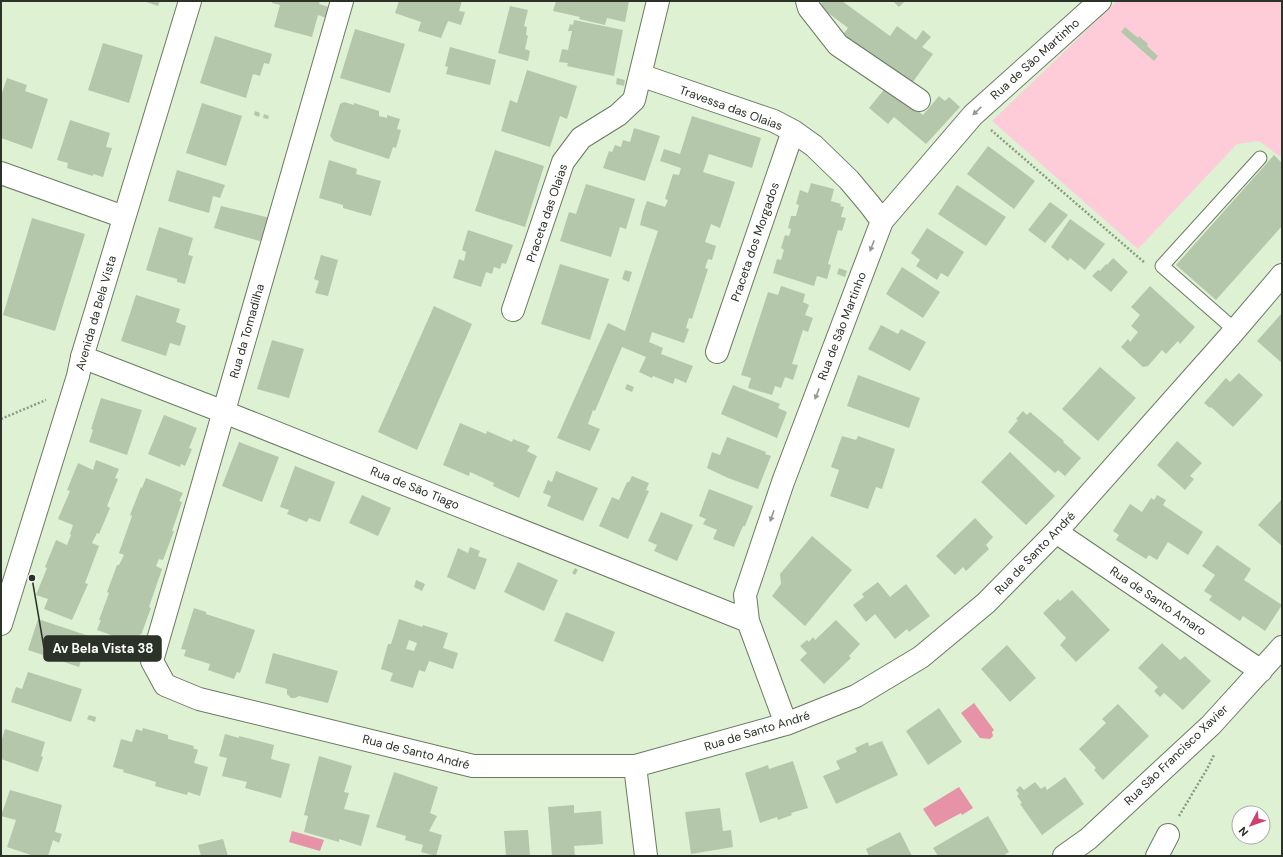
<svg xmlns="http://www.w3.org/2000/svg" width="1283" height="857" font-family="'DM Sans',sans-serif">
<rect width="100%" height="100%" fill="#def1d3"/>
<!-- green -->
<path fill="#feccd8" d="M1117 1H1282V158L1259 141 1237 144 1138 249 992 121Z"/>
<!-- water -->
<path fill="#e692a7" d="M974 703 994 730 992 732 993 736 990 739 980 738 961 713Z
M959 787 973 808 962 815 961 813 935 827 923 809Z
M292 831 324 840 320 851 289 842Z"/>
<!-- building -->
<path fill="#b5c7ab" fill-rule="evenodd" d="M143 1H160L158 6Z
M273 1H320L319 4 329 7 326 18 318 15 312 37 274 27 280 5 272 3Z
M399 1H462L459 11 465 12 461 25 448 21 441 38 418 31 421 22 395 13Z
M556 1H629L625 22 607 18 605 25 579 19 580 17 553 11Z
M823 1H842L890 36 897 26 916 40 923 30 931 37 922 47 933 54 910 86 842 36 848 28 819 6Z
M893 1H905L899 7Z
M510 6 528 10 524 26 527 27 526 35 528 36 525 49 530 51 528 61 498 53Z
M574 20 623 30 614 76 567 66 568 63 559 62 562 49 568 50 572 31H568L570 24 573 25Z
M1125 27 1138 38 1139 36 1148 44 1147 46 1158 56 1154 61 1121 32Z
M355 29 405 44 390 93 340 78Z
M215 36 272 54 269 64 264 63 260 76 253 74 246 98 200 83Z
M103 43 143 55 129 103 88 90Z
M450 47 496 60 490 85 446 74 448 67 445 66Z
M527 70 577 86 567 119 560 116 550 147 501 131 510 100 517 103Z
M7 78 27 85 25 91 48 99 32 149 1 138V96Z
M617 78 625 80 624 86 616 84Z
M887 86 923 115 939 96 945 101 949 97 960 107 926 144 894 117 888 124 869 108Z
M344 102 354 105V103L379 111V116L387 118V115L400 119 397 129 401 130 396 148 393 147 389 159 334 141 330 136 340 104Z
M202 103 242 116 226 166 186 153Z
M255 111 260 113 259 117 254 115Z
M264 114 269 116 268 119 263 118Z
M692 116 761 138 752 168 709 154 703 172 735 182 720 228 711 224 705 242 716 246 712 260 708 259 705 268 708 269 692 319 689 318 686 328 689 329 684 343 652 332 649 342 663 348 661 354 693 366 686 383 675 378 673 384 653 376 652 378 639 372 646 357 622 347 595 411 593 410 588 424 600 429 590 451 557 438 608 323 625 331 658 231 640 225 643 212 647 201 665 207 668 200 665 199 673 174 679 175 681 168 660 161 664 149 680 154Z
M70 120 110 133 106 147 112 148 103 177 93 174V176L67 168 68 163 57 160Z
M634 128 660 136 645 181 603 168 609 151 612 152 615 145 621 147 623 140 630 142Z
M988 146 1035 181 1014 209 967 174Z
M495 150 544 166 525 227 475 211Z
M1274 155 1282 163V226L1216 300 1176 265Z
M329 160 357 169 356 174 381 181 371 216 343 208V205L319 198Z
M177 170 225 185 220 198 213 196 209 213 168 201Z
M811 183 834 189 831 201 841 204 840 206 844 207 841 217 846 218 842 231 838 230 828 264 831 265 827 279 817 276 814 286 773 273 777 259 781 260 784 250 781 248 785 235 789 236 791 229 788 228 791 216H796L799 205 796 204 800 190 808 193Z
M586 184 635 199 626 229 620 227 611 257 560 241 569 212 576 214Z
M957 185 1006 217 986 246 938 214Z
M1050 202 1068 215 1045 243 1028 230Z
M221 206 270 218 263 242 214 228Z
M32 218 85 234 55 331 3 315Z
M1070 219 1105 244 1085 270 1070 258 1068 261 1051 247Z
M159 227 193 238 188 255 193 256 185 284 177 282V279L146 270Z
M927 228 964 252 948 277 941 273 937 280 916 266 920 260 911 253Z
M468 230 513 245 506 264 502 263 500 269 494 267 492 274 486 272 481 287 453 278 459 259 464 261 466 252 462 250Z
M321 255 338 260 328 296 315 293 319 281 314 279Z
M1113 258 1128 272 1111 292 1092 276 1098 270 1100 271 1106 264 1107 265Z
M560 264 609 279 590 340 541 324Z
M902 267 940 292 923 318 886 294Z
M839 268 847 271 845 277 837 274Z
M625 270 632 272 629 282 622 279Z
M781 286 805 294 803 302 809 305 805 315 813 318 808 332 803 330 792 364 798 365 793 380 785 377 781 388 775 386 772 395 748 388 751 378 741 375 768 292 778 295Z
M1150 286 1195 327 1180 344 1178 341 1166 354 1162 350 1148 366 1143 367 1121 347 1128 339 1130 342 1138 332 1131 326 1140 315 1131 307Z
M136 295 180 309 176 322 186 326 180 346 170 343 166 356 121 341Z
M434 306 472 324 417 450 378 432Z
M1282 313V363L1257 341Z
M881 325 898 334 901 329 926 342 910 371 868 349Z
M272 340 304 349 289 398 257 389Z
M1100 367 1136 398 1098 441 1062 409Z
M1239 373 1263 395 1233 427 1211 407 1210 408 1204 403 1226 378 1230 382Z
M858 375 920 398 909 428 847 406Z
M627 384 634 387 632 392 625 389Z
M733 385 780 404 778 408 787 412 777 438 721 414Z
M101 398 142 410 127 455 89 442 93 430 91 429Z
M1023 411 1027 415 1030 412 1064 441 1063 442 1081 458 1065 476 1058 470 1055 473 1008 432 1018 420 1016 419Z
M164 415 197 428 189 448 192 449 185 466 181 464 180 467 148 454Z
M460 423 486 434 487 431 512 442 513 439 530 446 527 451 537 456 519 498 493 486 494 483 470 472 469 476 443 465Z
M842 436 856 440 858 436 895 449 882 489 876 487 868 509 830 496 839 470 831 467Z
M727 437 766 452 765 454 771 456 758 489 728 478 707 468 712 452 720 455Z
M1177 441 1202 463 1190 476 1194 479 1185 490 1157 465Z
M239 442 279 457 262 502 222 486Z
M1010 452 1055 496 1026 525 981 482Z
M96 460 119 469 115 478 118 479 107 506 110 508 99 534 97 533 92 543 99 546 85 583 88 584 72 620 44 609 48 599 36 595 47 568 45 567 56 540 67 545 71 535 70 534 73 525 58 519 70 491 67 490 78 463 93 470Z
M295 466 335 482 320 522 309 518 307 522 287 514 289 510 280 507Z
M556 471 598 488 583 521 547 506 551 496 543 493 548 480 552 482Z
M632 476 649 483 646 490 649 491 628 539 599 526 612 497 619 500 627 482H629Z
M146 478 183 493 179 501 182 502 172 531H174L163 560 159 559 156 566 162 569 149 607 151 608 141 635 140 634 136 644 97 630 101 620H99L109 593 107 592 117 565H119L124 555 119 553 132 516 130 515 141 487 142 488Z
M709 489 753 506 745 526H743L734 547 713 539 717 530 703 524 706 519 699 516Z
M362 495 391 508 378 536 349 523Z
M1157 495 1166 500 1163 505 1203 532 1188 555 1168 542 1157 560 1149 555 1146 559 1116 540 1119 535 1113 531 1130 504 1142 512 1151 498 1154 500Z
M1282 499V546L1258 525Z
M661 512 693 525 677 561 654 551 657 545 648 541Z
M975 518 993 537 986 545 989 549 966 571 963 567 955 575 936 556Z
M812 536 852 570 805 626 772 596 781 584 780 574Z
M1217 545 1251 569 1244 580 1282 605 1265 631 1243 616 1240 621 1209 600 1212 596 1204 591 1215 575 1202 566Z
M470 547 480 551 478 556 487 559 475 590 447 577 458 548 468 553Z
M518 562 558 580 544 611 504 592Z
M575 568 578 570 575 575 572 573Z
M416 580 425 584 422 591 414 587Z
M878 582 890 597 906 584 930 616 909 632 907 629 895 639 875 614 866 622 853 605 864 597 862 594Z
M1072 590 1110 630 1076 662 1060 645 1066 638 1043 613 1058 599 1060 601Z
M194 608 206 612V614L255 630 240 673 237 672 234 679 208 670 210 664 184 656 186 650 181 649Z
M566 612 615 632 603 662 554 641Z
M38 619 89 636 79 667 28 650Z
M399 619 422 627 423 625 448 633 443 648 458 653 453 669 429 661 425 672 419 670 413 688 390 681 393 673 381 669 388 644H391ZM409 640 417 643 414 651 406 649Z
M836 620 860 644 849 656 851 658 824 684 800 660 807 653 800 646 807 640 809 642 813 637 815 640Z
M1162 643 1180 660 1185 656 1211 681 1183 710 1164 693 1160 697 1154 691 1158 687 1138 668Z
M1007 645 1036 678 1010 702 981 669Z
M273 653 338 671 328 703 299 696 295 698H291L287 694V689L265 683Z
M28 672 82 689 71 722 11 702 16 687 22 689Z
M1118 704 1149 736 1103 780 1094 770 1096 768 1079 749 1106 723 1102 719Z
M939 708 962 742 928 765 906 731Z
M89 715 96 717 95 722 87 719Z
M143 728 168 735V739L194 746 193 748 198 750 194 763 208 767 200 796 188 792 187 795 155 786 156 782 123 772 124 770 113 767 121 739 132 742 136 729 142 731Z
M5 729 45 742 41 756 43 757 38 772 1 759V742Z
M225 734 239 738V736L274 745 271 759 290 764 281 798 245 788 247 782 222 776 227 758 219 756Z
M882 741 898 775 836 804 823 776 840 769 836 761 857 752 855 748 868 742 869 746Z
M319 756 352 766 344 792 349 793 344 809 370 815 361 846 339 839V842L304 832 308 816 304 815Z
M793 761 808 808 791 813 792 815 778 820 777 817 760 823 745 773 768 765 769 769Z
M394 772 438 787 430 813 437 816 429 831 442 835 436 856 421 852 423 845 405 840 406 836 376 827Z
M1065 777 1084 804 1042 835 1020 804 1022 803 1017 796 1019 794 1016 790 1020 786 1024 790 1035 782 1041 789 1045 786 1047 790Z
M10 790 62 805 55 832 62 834 59 843 53 840 48 856H34L7 847 16 820 1 816Z
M574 805V813L601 811 603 844 574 846 575 856H552L548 807Z
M720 808 723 831 731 830 733 847 691 854 685 812Z
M988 816 1009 852 1003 856H938L933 848Z
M528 830 530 856H506L504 831Z
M900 832 912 856H869L866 849Z
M223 839 228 856H201L198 845Z"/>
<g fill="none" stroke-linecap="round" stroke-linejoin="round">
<!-- lane casing -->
<g stroke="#6a7b61" stroke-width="15">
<path id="lane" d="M1235 330 1162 266 1260 158"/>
</g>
<!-- street casing -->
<g stroke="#6a7b61" stroke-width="24">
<path id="street" d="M342 1 152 661 165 685 199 699 473 766H635L786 724 856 696 921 657 986 603 1056 532 1230 336 1282 275
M807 1 809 8 838 45 919 100
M640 75 774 121 793 131 814 146 849 180 870 205 882 221
M1 173 124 217
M513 310 563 162 581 138 618 115 634 100 658 1
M717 352 793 131
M82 357 224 412 748 621
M1056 532 1261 671
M786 724 748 621 745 595 783 482 882 221 973 115 1100 1
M635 766 646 856
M1064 856 1088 839 1211 725 1282 647
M1157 856 1168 835"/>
</g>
<!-- secondary casing -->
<g stroke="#6a7b61" stroke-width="24">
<path id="secondary" d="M1 624 78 376 82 357 190 1"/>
</g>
<!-- path -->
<path stroke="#8b9983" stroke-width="2.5" stroke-dasharray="2 2" stroke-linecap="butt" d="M991 130 1145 263
M1 419 46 400
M1179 816 1207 769 1214 755"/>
<!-- lane -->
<use href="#lane" stroke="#fff" stroke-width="13"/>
<!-- street -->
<use href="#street" stroke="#fff" stroke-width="22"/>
<!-- secondary -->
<use href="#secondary" stroke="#fff" stroke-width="22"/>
</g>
<!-- one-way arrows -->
<defs><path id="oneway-solid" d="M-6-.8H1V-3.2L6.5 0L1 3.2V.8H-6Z"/></defs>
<g fill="#959893">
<use href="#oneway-solid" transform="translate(977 111) rotate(137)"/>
<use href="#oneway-solid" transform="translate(872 246) rotate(111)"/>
<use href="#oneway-solid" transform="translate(817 394) rotate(111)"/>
<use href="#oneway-solid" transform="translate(772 516) rotate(109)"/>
</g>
<g text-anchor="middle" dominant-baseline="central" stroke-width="3" stroke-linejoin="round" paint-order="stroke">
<!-- street labels -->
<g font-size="12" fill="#2b3227" stroke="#fff">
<text transform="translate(1035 59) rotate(-42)">Rua de São Martinho</text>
<text transform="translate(731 108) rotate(20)">Travessa das Olaias</text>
<text transform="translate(547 213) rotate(-71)">Praceta das Olaias</text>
<text transform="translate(755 242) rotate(-71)">Praceta dos Morgados</text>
<text transform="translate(96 313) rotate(-74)">Avenida da Bela Vista</text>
<text transform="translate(842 326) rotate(-69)">Rua de São Martinho</text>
<text transform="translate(247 331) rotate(-74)">Rua da Tomadilha</text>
<text transform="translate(415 488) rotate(22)">Rua de São Tiago</text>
<text transform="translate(1035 553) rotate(-46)">Rua de Santo André</text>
<text transform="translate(1158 601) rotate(34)">Rua de Santo Amaro</text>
<text transform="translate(757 731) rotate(-17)">Rua de Santo André</text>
<text transform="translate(416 752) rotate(14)">Rua de Santo André</text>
<text transform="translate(1176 755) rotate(-44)">Rua São Francisco Xavier</text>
</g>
</g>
<!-- callouts -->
<path fill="none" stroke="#2b3227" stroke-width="1.5" d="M32 578L44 648"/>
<circle fill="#2b3227" stroke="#fff" stroke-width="1.5" cx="32" cy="578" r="4"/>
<rect fill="#2b3227" stroke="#2b3227" stroke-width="1.5" x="44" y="636" width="117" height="25" rx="4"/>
<g font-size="13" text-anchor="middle" font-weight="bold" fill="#fff">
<text x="103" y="653">Av Bela Vista 38</text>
</g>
<!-- border -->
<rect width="1283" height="857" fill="none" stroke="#2b3227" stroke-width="4"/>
<!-- north arrow -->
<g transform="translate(1251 825) rotate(229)"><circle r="19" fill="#ffffff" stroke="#aaada9"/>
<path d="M0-3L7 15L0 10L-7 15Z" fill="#cd4171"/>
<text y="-6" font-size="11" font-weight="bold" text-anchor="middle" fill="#2b3227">N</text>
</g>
</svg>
